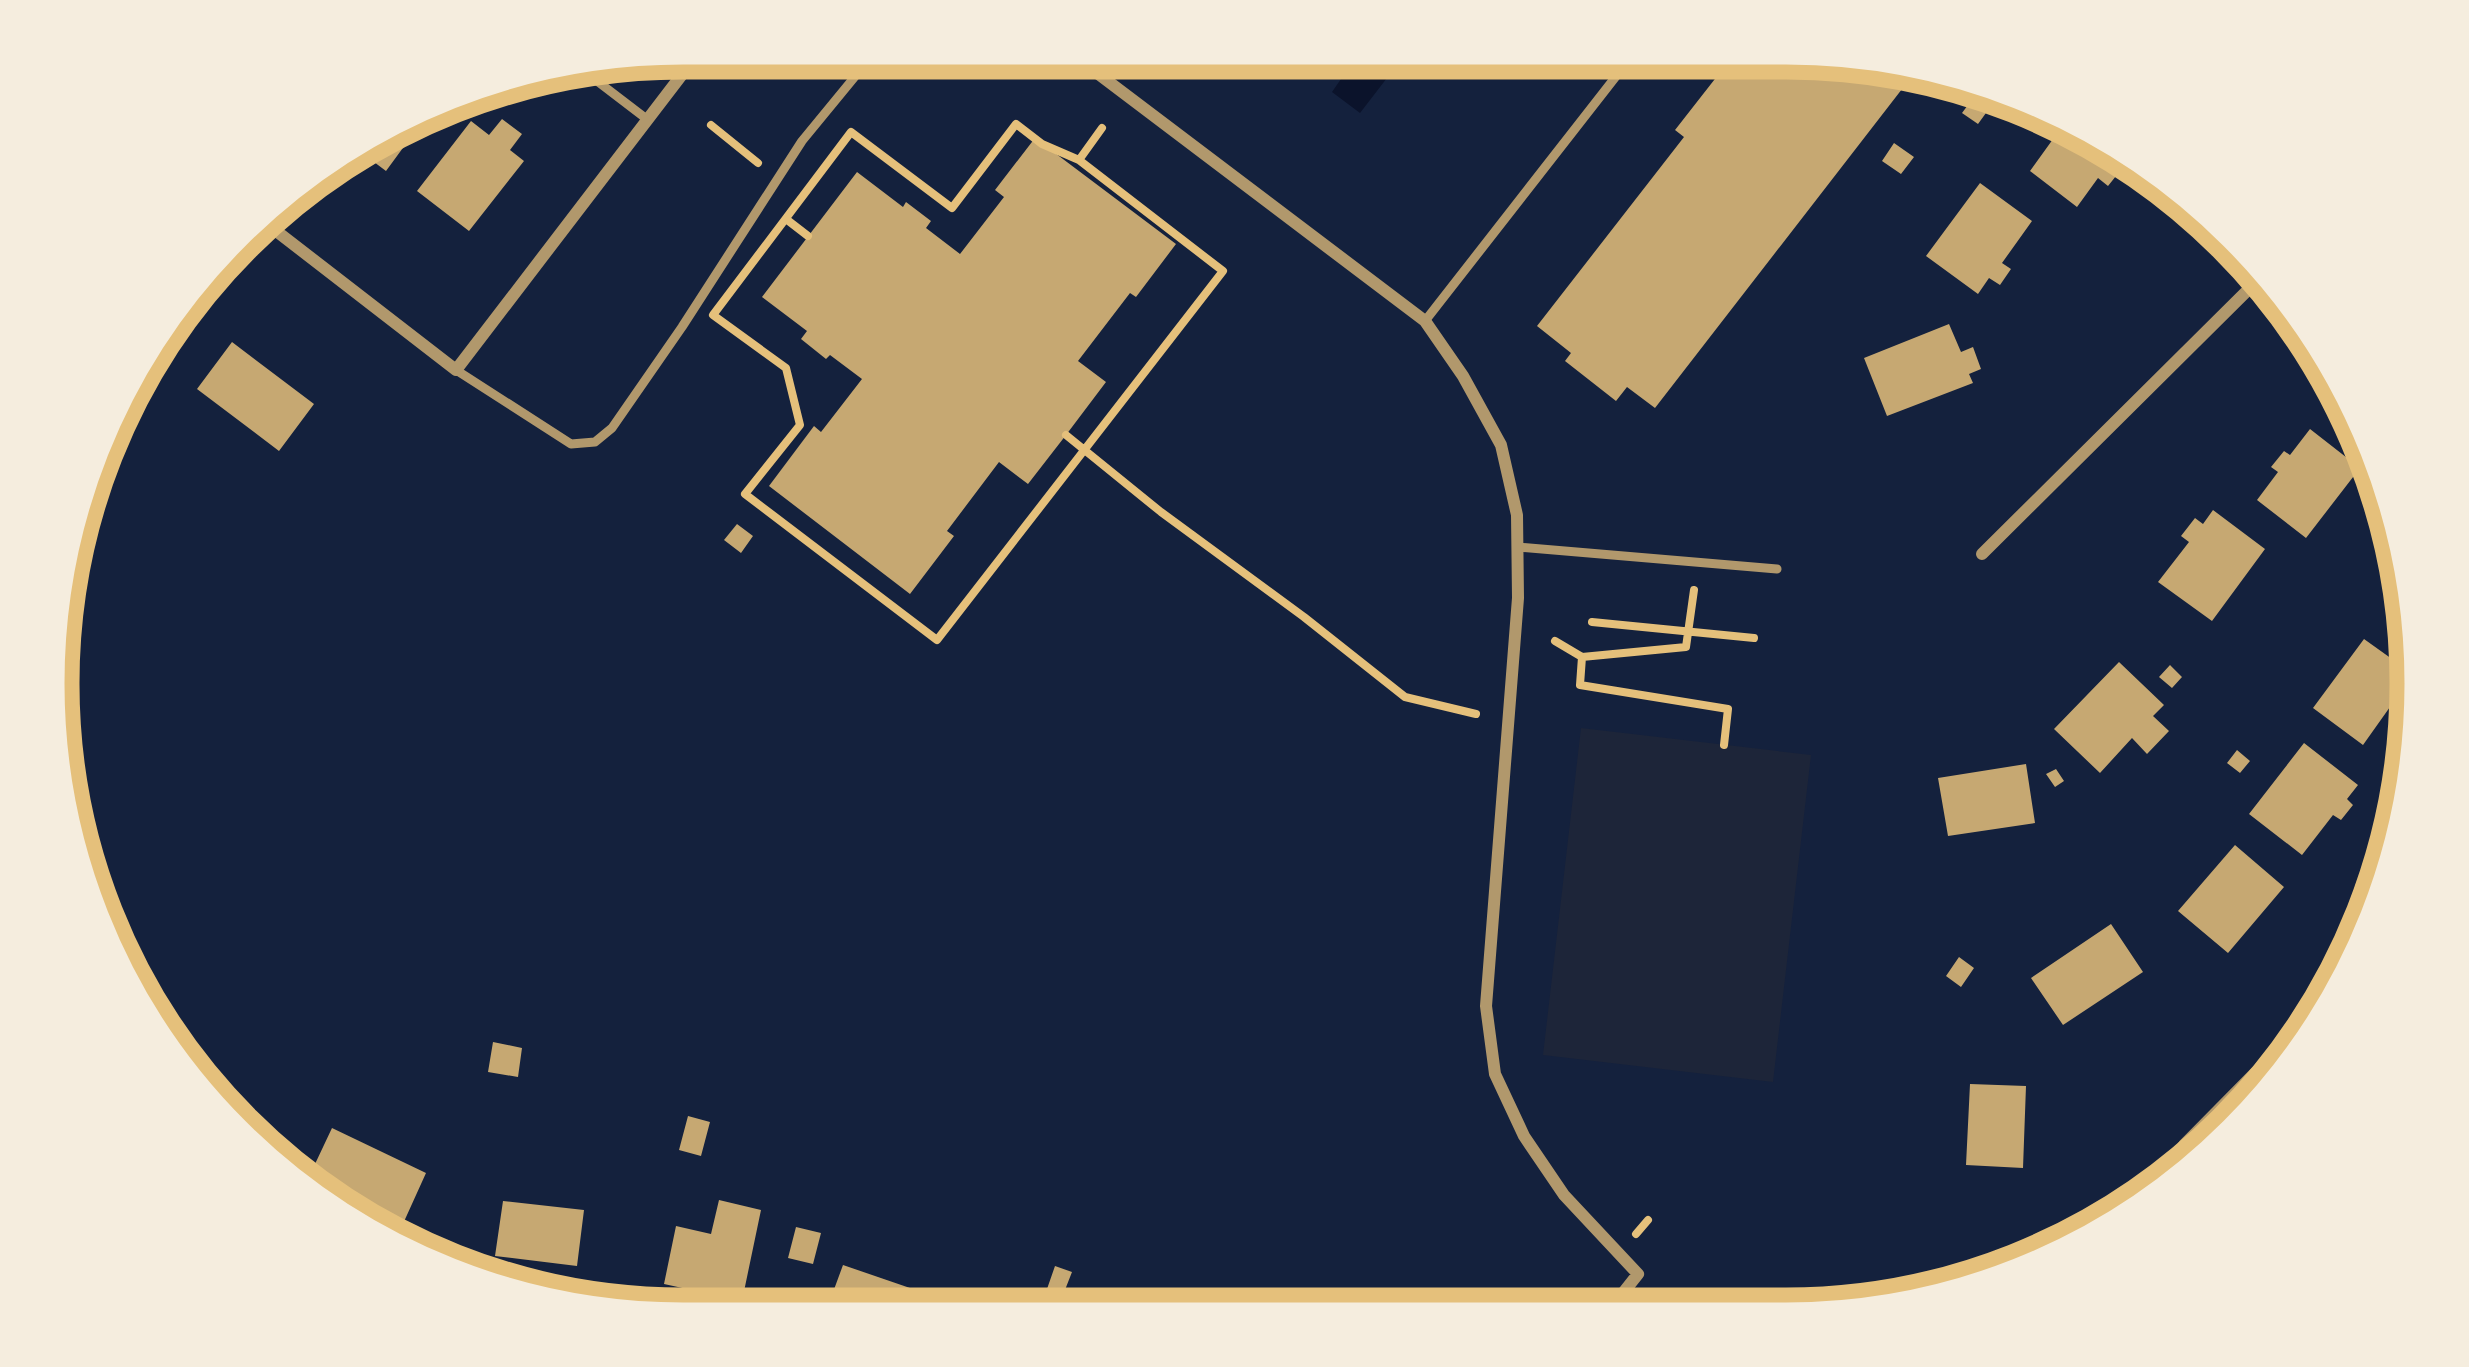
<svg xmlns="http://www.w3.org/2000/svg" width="2469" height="1367" font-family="'Titillium Web',sans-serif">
<rect width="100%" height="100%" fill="#14213d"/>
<!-- green -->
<path fill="#1d2539" d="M1581 728 1811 755 1773 1082 1543 1055Z"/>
<!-- water -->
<path fill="#0b132b" d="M1347 52H1407L1360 113 1332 92 1341 79 1332 72Z"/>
<!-- building -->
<path fill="#c6a872" d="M1736 52H1826L1930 69 1917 86 1909 80 1655 408 1627 387 1616 401 1565 361 1571 353 1537 326 1684 137 1675 130Z
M1982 86 1999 95 1978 124 1962 113Z
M430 111 386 171 358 150Z
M502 119 522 134 510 150 524 161 469 231 417 191 471 121 489 135Z
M2066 121 2101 135 2117 150 2108 162 2120 171 2108 186 2098 178 2077 207 2030 171Z
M1035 138 1176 244 1136 297 1130 293 1078 361 1106 382 1066 435 1028 484 999 462 947 531 954 536 910 594 769 486 814 426 821 432 862 379 830 355 826 359 801 339 807 331 762 297 857 172 903 207 906 202 931 221 926 228 960 254 1004 197 995 190Z
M1894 143 1914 157 1901 174 1882 161Z
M1980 183 2032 221 2002 263 2011 269 2000 285 1989 278 1978 294 1926 256Z
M1949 324 1961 352 1973 347 1981 369 1969 374 1973 383 1887 416 1864 358Z
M232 342 314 404 279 451 197 389Z
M2310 429 2360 468 2306 538 2257 500 2278 472 2271 467 2284 451 2290 455Z
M2213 510 2265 549 2212 621 2158 582 2189 542 2181 536 2195 518 2203 524Z
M737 524 753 536 741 553 724 540Z
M2364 639 2406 669 2407 683 2363 745 2313 708Z
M2119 662 2164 705 2153 716 2169 731 2147 754 2132 738 2100 773 2054 729Z
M2170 665 2182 677 2172 688 2159 677Z
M2304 743 2358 785 2347 799 2353 805 2341 820 2333 815 2302 855 2249 814Z
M2237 750 2250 761 2240 773 2227 763Z
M2026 764 2035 823 1948 836 1938 778Z
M2056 769 2064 781 2055 787 2046 774Z
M2235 845 2284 887 2228 953 2178 911Z
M2111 924 2143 972 2063 1025 2031 978Z
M1959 957 1974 968 1961 987 1946 976Z
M493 1042 522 1048 518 1077 488 1072Z
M1970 1084 2026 1086 2023 1168 1966 1165Z
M688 1116 710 1122 701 1156 679 1150Z
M332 1128 426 1173 402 1226 307 1181Z
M719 1200 761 1210 742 1301 664 1284 676 1226 711 1234Z
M503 1201 584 1210 577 1266 495 1256Z
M796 1227 821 1233 813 1264 788 1258Z
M2038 1237 2055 1253 2027 1268 1999 1276Z
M843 1265 910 1288 901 1314H825Z
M1055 1266 1072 1272 1063 1295 1047 1289Z"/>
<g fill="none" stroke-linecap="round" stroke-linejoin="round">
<!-- path -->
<path stroke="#e5c07b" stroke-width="8" d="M1016 124 1042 144 1079 160 1223 271 937 640 745 494 800 425 786 368 713 315 851 132 952 208Z
M711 125 758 163
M1079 160 1102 128
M786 219 808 236
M1066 435 1161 512 1304 617 1405 697 1476 714
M1694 590 1686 647 1582 657 1580 685 1728 709 1724 745
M1592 622 1754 638
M1555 641 1582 657
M1636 1234 1648 1220"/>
<!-- service -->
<path stroke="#b1986c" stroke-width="9" d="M580 68 648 120
M1425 321 1635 52
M456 370 571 444 595 442 612 428 682 327 802 141 862 68
M1518 547 1777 569
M1618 1300 1632 1311"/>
<!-- minor -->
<path stroke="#b1986c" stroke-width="12" d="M1068 51 1425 321 1463 376 1501 445 1517 515 1518 598 1486 1006 1495 1074 1524 1136 1564 1195 1638 1274 1608 1312
M262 220 456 370 700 51
M1982 554 2262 276
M2184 1145 2337 990"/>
</g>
<!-- crop -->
<path d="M0 0H2469V1367H0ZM683 72H1786A611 611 0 0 1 2397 683V684A611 611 0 0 1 1786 1295H683A611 611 0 0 1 72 684V683A611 611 0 0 1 683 72Z" fill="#f5edde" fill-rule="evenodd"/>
<path fill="none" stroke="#e5c07b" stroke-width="15" d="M683 72H1786A611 611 0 0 1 2397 683V684A611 611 0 0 1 1786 1295H683A611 611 0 0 1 72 684V683A611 611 0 0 1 683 72Z"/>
</svg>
